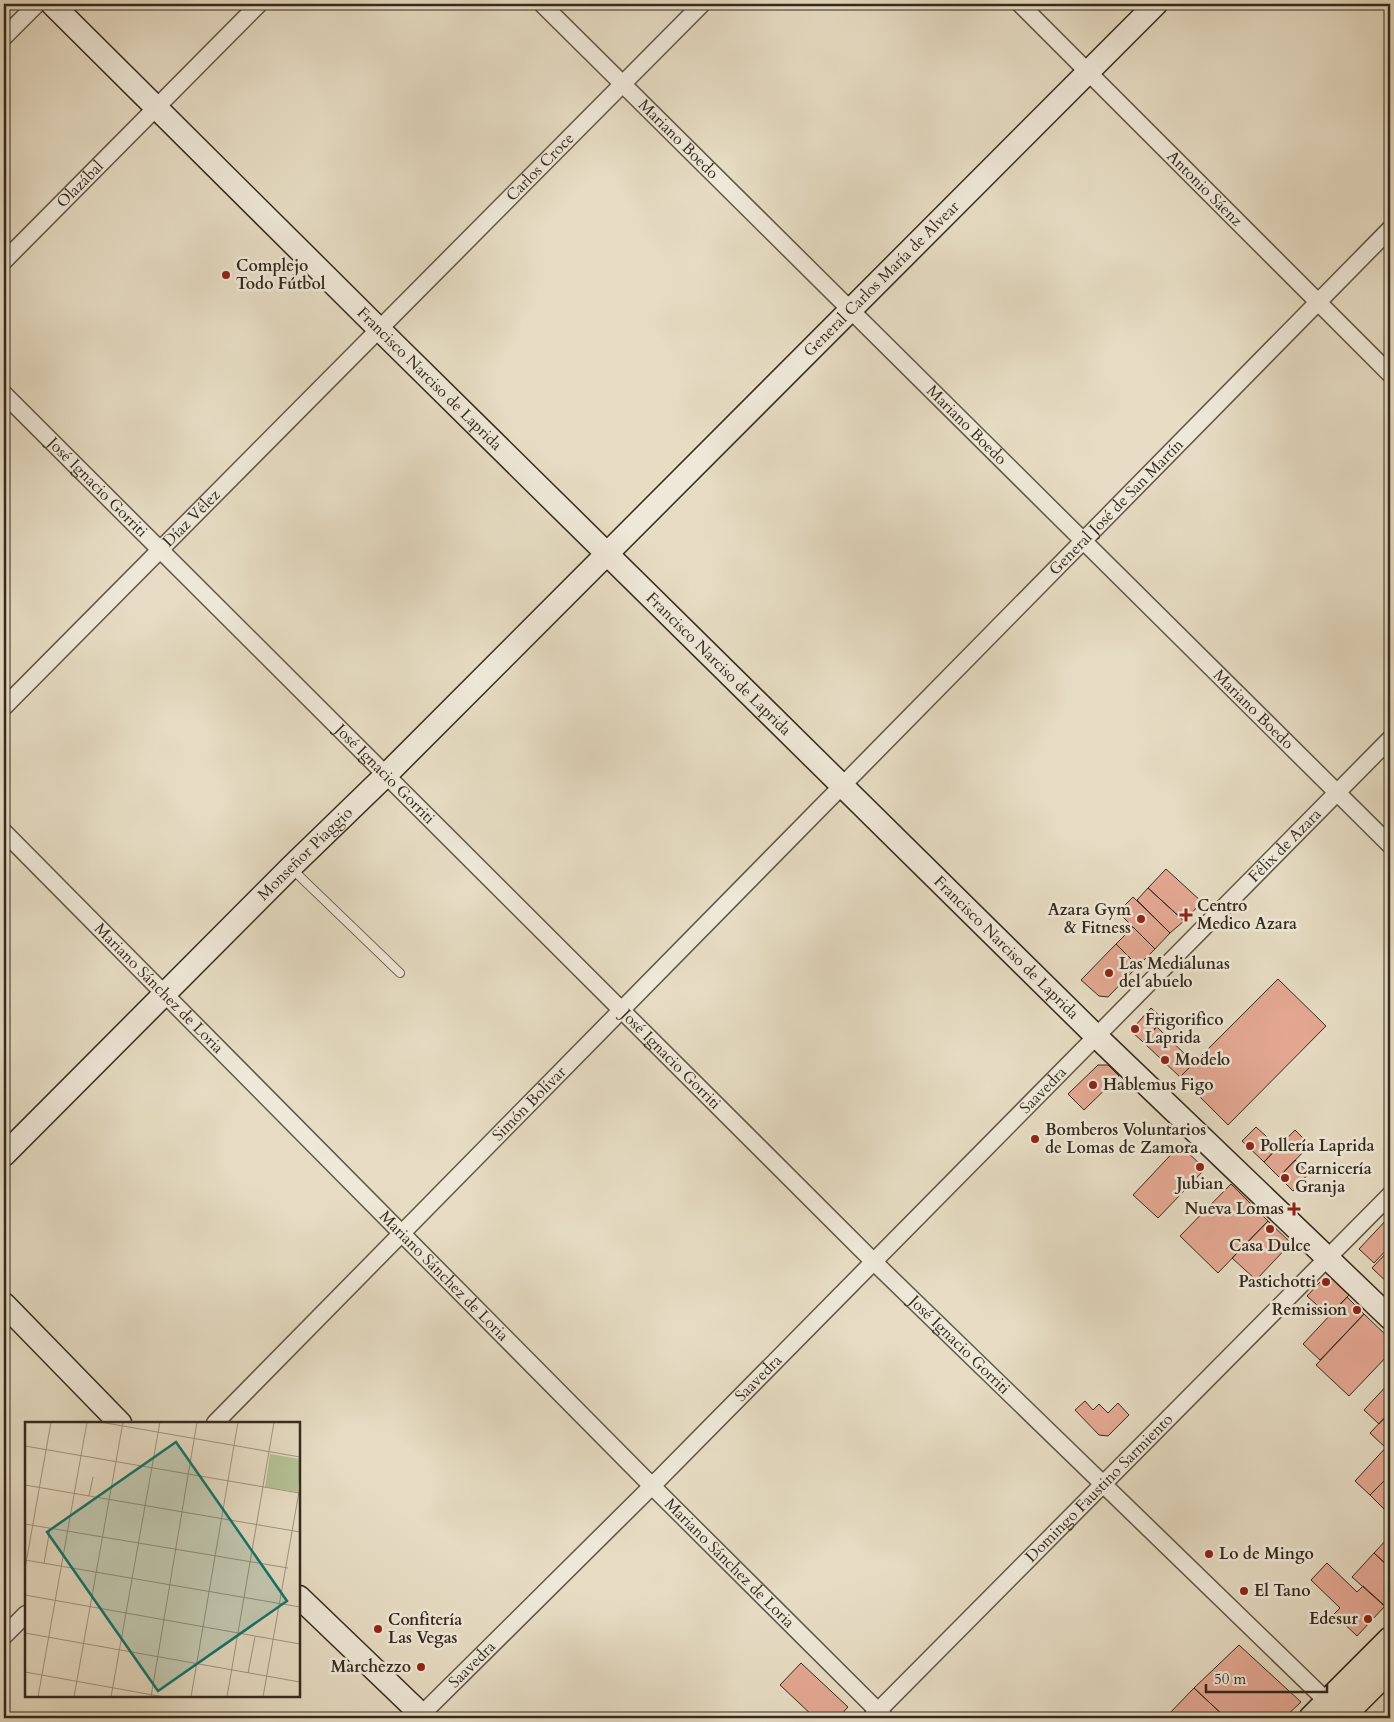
<svg xmlns="http://www.w3.org/2000/svg" width="1394" height="1722" font-family="Cardo,serif">
<rect width="100%" height="100%" fill="#e6dcc3"/>
<filter id="stains"><feTurbulence type="fractalNoise" baseFrequency=".004" numOctaves="4"/><feColorMatrix values="0 0 0 0 .2 0 0 0 0 .09 0 0 0 0 .02 0 0 0 .5 -.17"/></filter>
<radialGradient id="worn" r=".72"><stop offset=".6" stop-color="#630" stop-opacity="0"/><stop offset="1" stop-color="#630" stop-opacity=".3"/></radialGradient>
<!-- building -->
<path fill="#e4a893" stroke="#342a1d" d="M1166 869 1202 902 1184 921 1148 888Z
M1148 888 1184 921 1170 933 1137 900Z
M1133 897 1170 933 1155 949 1118 912Z
M1133 927 1155 949 1138 966 1116 944Z
M1116 944 1138 966 1108 997 1099 996 1081 980Z
M1278 979 1326 1026 1228 1125 1180 1077Z
M1151 1008 1163 1019 1143 1042 1132 1032 1134 1027Z
M1157 1027 1194 1063 1180 1077 1143 1042Z
M1098 1065H1108L1119 1076 1084 1110 1068 1094Z
M1256 1127 1278 1147 1264 1162 1242 1141Z
M1295 1130 1310 1145 1279 1177 1264 1162Z
M1180 1145 1205 1169 1158 1218 1133 1195Z
M1295 1160 1309 1173 1293 1191 1279 1177Z
M1231 1184 1268 1221 1218 1273 1180 1236Z
M1389 1217 1390 1246 1374 1263 1359 1249Z
M1268 1221 1291 1243 1256 1280 1232 1258Z
M1390 1249V1285L1372 1268Z
M1332 1279 1349 1295 1329 1316 1307 1296 1321 1281Z
M1347 1297 1364 1314 1320 1360 1303 1344Z
M1364 1314 1390 1339V1353L1349 1396 1316 1365Z
M1390 1382V1412L1379 1424 1364 1410Z
M1085 1401 1093 1410 1099 1404 1108 1413 1118 1403 1129 1415 1108 1436 1099 1435 1075 1410Z
M1390 1412V1443L1386 1448 1370 1433Z
M1390 1443V1475L1370 1495 1355 1481Z
M1390 1475V1505L1385 1510 1370 1495Z
M1390 1528V1540L1384 1534Z
M1388 1538 1390 1540V1568L1374 1553Z
M1374 1553 1390 1568V1611L1352 1577Z
M1327 1563 1357 1592 1363 1586 1385 1606 1357 1636 1334 1614 1340 1608 1311 1580Z
M1239 1645 1301 1702 1284 1718H1226L1194 1688Z
M801 1663 848 1707 838 1718H815L780 1685Z
M1194 1688 1226 1718 1166 1717Z"/>
<g fill="none" stroke-linecap="round" stroke-linejoin="round">
<!-- lane casing -->
<g stroke="#605646" stroke-width="10">
<path id="lane" d="M292 869 400 973"/>
</g>
<!-- street casing -->
<g stroke="#605646" stroke-width="19">
<g id="street">
<path id="s1" d="M542 4 1390 845"/>
<path id="s2" d="M1020 4 1390 374"/>
<path d="M4 37 37 4"/>
<path id="s3" d="M4 261 259 4"/>
<path id="s4" d="M4 394 874 1262 1334 1708"/>
<path id="s5" d="M4 707 702 4"/>
<path id="s6" d="M4 832 652 1486 885 1718"/>
<path id="s7" d="M215 1423 1390 229"/>
<path d="M4 1636 26 1614"/>
<path id="s8" d="M418 1718 652 1486 1390 739"/>
<path id="s9" d="M871 1718 1390 1195"/>
</g>
</g>
<!-- secondary casing -->
<g stroke="#342a1d" stroke-width="25">
<g id="secondary">
<path id="s10" d="M52 4 379 329 1097 1037 1390 1318"/>
<path id="s11" d="M4 1155 291 867 386 775 1156 4"/>
<path d="M4 1304 120 1423"/>
<path d="M299 1597 425 1718"/>
</g>
</g>
<!-- primary casing -->
<g stroke="#342a1d" stroke-width="28">
<path id="primary" d="M1312 1718 1390 1640
M1340 1718 1390 1668"/>
</g>
<!-- lane -->
<use href="#lane" stroke="#efe8d8" stroke-width="8"/>
<!-- street -->
<use href="#street" stroke="#efe8d8" stroke-width="16"/>
<!-- secondary -->
<use href="#secondary" stroke="#efe8d8" stroke-width="22"/>
<!-- primary -->
<use href="#primary" stroke="#e6dcc3" stroke-width="25"/>
</g>
<!-- markers -->
<g fill="#8f2418" stroke="#efe8d8" stroke-width="2">
<circle cx="226" cy="275" r="5"/>
<path d="M1183.5 907.5h5v5h5v5h-5v5h-5v-5h-5v-5h5z"/>
<circle cx="1141" cy="919" r="5"/>
<circle cx="1109" cy="973" r="5"/>
<circle cx="1135" cy="1029" r="5"/>
<circle cx="1165" cy="1060" r="5"/>
<circle cx="1093" cy="1085" r="5"/>
<circle cx="1035" cy="1139" r="5"/>
<circle cx="1250" cy="1146" r="5"/>
<circle cx="1200" cy="1167" r="5"/>
<circle cx="1285" cy="1178" r="5"/>
<path d="M1291.5 1201.5h5v5h5v5h-5v5h-5v-5h-5v-5h5z"/>
<circle cx="1270" cy="1229" r="5"/>
<circle cx="1326" cy="1282" r="5"/>
<circle cx="1357" cy="1310" r="5"/>
<circle cx="1209" cy="1554" r="5"/>
<circle cx="1244" cy="1591" r="5"/>
<circle cx="1368" cy="1619" r="5"/>
<circle cx="378" cy="1629" r="5"/>
<circle cx="421" cy="1667" r="5"/>
</g>
<g text-anchor="middle" dominant-baseline="central" stroke-width="5" stroke-linejoin="round" paint-order="stroke">
<!-- street labels -->
<g font-size="16" fill="#342a1d" stroke="#efe8d8">
<text stroke="none"><textPath href="#s1" startOffset="192">Mariano Boedo</textPath></text>
<text stroke="none"><textPath href="#s5" startOffset="761">Carlos Croce</textPath></text>
<text stroke="none"><textPath href="#s3" startOffset="108">Olazábal</textPath></text>
<text stroke="none"><textPath href="#s2" startOffset="261">Antonio Sáenz</textPath></text>
<text stroke="none"><textPath href="#s11" startOffset="1240">General Carlos María de Alvear</textPath></text>
<text stroke="none"><textPath href="#s10" startOffset="532">Francisco Narciso de Laprida</textPath></text>
<text stroke="none"><textPath href="#s1" startOffset="598">Mariano Boedo</textPath></text>
<text stroke="none"><textPath href="#s4" startOffset="132">José Ignacio Gorriti</textPath></text>
<text stroke="none"><textPath href="#s7" startOffset="1285">General José de San Martín</textPath></text>
<text stroke="none"><textPath href="#s5" startOffset="266">Díaz Vélez</textPath></text>
<text stroke="none"><textPath href="#s10" startOffset="938">Francisco Narciso de Laprida</textPath></text>
<text stroke="none"><textPath href="#s1" startOffset="1002">Mariano Boedo</textPath></text>
<text stroke="none"><textPath href="#s4" startOffset="538">José Ignacio Gorriti</textPath></text>
<text stroke="none"><textPath href="#s8" startOffset="1230">Félix de Azara</textPath></text>
<text stroke="none"><textPath href="#s11" startOffset="426">Monseñor Piaggio</textPath></text>
<text stroke="none"><textPath href="#s10" startOffset="1342">Francisco Narciso de Laprida</textPath></text>
<text stroke="none"><textPath href="#s6" startOffset="220">Mariano Sánchez de Loria</textPath></text>
<text stroke="none"><textPath href="#s4" startOffset="942">José Ignacio Gorriti</textPath></text>
<text stroke="none"><textPath href="#s8" startOffset="886">Saavedra</textPath></text>
<text stroke="none"><textPath href="#s7" startOffset="448">Simón Bolívar</textPath></text>
<text stroke="none"><textPath href="#s6" startOffset="625">Mariano Sánchez de Loria</textPath></text>
<text stroke="none"><textPath href="#s4" startOffset="1348">José Ignacio Gorriti</textPath></text>
<text stroke="none"><textPath href="#s8" startOffset="481">Saavedra</textPath></text>
<text stroke="none"><textPath href="#s9" startOffset="324">Domingo Faustino Sarmiento</textPath></text>
<text stroke="none"><textPath href="#s6" startOffset="1030">Mariano Sánchez de Loria</textPath></text>
<text stroke="none"><textPath href="#s8" startOffset="76">Saavedra</textPath></text>
</g>
<!-- poi labels -->
<g font-size="16" font-weight="bold" fill="#342a1d" stroke="#efe8d8" text-anchor="start">
<text x="236" y="266">Complejo<tspan x="236" dy="18">Todo Fútbol</tspan></text>
<text x="1197" y="906">Centro<tspan x="1197" dy="18">Medico Azara</tspan></text>
<text x="1131" y="910" text-anchor="end">Azara Gym<tspan x="1131" dy="18">&amp; Fitness</tspan></text>
<text x="1119" y="964">Las Medialunas<tspan x="1119" dy="18">del abuelo</tspan></text>
<text x="1145" y="1020">Frigorifico<tspan x="1145" dy="18">Laprida</tspan></text>
<text x="1175" y="1060">Modelo</text>
<text x="1103" y="1085">Hablemus Figo</text>
<text x="1045" y="1130">Bomberos Voluntarios<tspan x="1045" dy="18">de Lomas de Zamora</tspan></text>
<text x="1260" y="1146">Pollería Laprida</text>
<text x="1295" y="1169">Carnicería<tspan x="1295" dy="18">Granja</tspan></text>
<text x="1200" y="1184" text-anchor="middle">Jubian</text>
<text x="1284" y="1209" text-anchor="end">Nueva Lomas</text>
<text x="1270" y="1246" text-anchor="middle">Casa Dulce</text>
<text x="1316" y="1282" text-anchor="end">Pastichotti</text>
<text x="1347" y="1310" text-anchor="end">Remission</text>
<text x="1219" y="1554">Lo de Mingo</text>
<text x="1254" y="1591">El Tano</text>
<text x="1358" y="1619" text-anchor="end">Edesur</text>
<text x="388" y="1620">Confitería<tspan x="388" dy="18">Las Vegas</tspan></text>
<text x="411" y="1667" text-anchor="end">Marchezzo</text>
</g>
</g>
<!-- overview -->
<g transform="translate(25 1422)">
<rect width="275" height="275" fill="#e6dcc3"/>
<path d="M245 32 275 37 273 70 240 65Z" fill="#b4c094"/>
<path fill="none" stroke="#9f9581" stroke-width="1" d="M75 0 275 35M0 24 274 71M0 63 275 110M64 74 68 55M0 102 263 146M0 138 275 185M19 141 25 107M0 147 26 0M0 173 275 222M0 211 275 260M0 250 139 275M223 251 230 215M13 275 62 0M49 275 98 0M86 275 135 0M126 275 172 0M166 275 213 0M202 275 249 0M238 275 275 64"/>
<path fill="#0f766e" fill-opacity="0.15" stroke="#0f766e" stroke-width="2.5" d="M151 20 262 179 133 269 22 110Z"/>
<rect width="275" height="275" fill="none" stroke="#342a1d" stroke-width="2.5"/>
</g>
<!-- margin -->
<rect width="1394" height="1722" fill="none" stroke="#e6dcc3" stroke-width="20"/>
<rect x="5" y="5" width="1384" height="1712" fill="none" stroke="#342a1d" stroke-width="2.5"/>
<rect x="10" y="10" width="1374" height="1702" fill="none" stroke="#342a1d"/>
<!-- scale -->
<path d="M1206 1684v8h121v-8" fill="none" stroke="#342a1d" stroke-width="2.5"/>
<text x="1214" y="1684" font-size="15" fill="#342a1d" stroke="#efe8d8" stroke-width="4" paint-order="stroke">50 m</text>
<rect width="100%" height="100%" filter="url(#stains)"/>
<rect width="100%" height="100%" fill="url(#worn)"/>
</svg>
